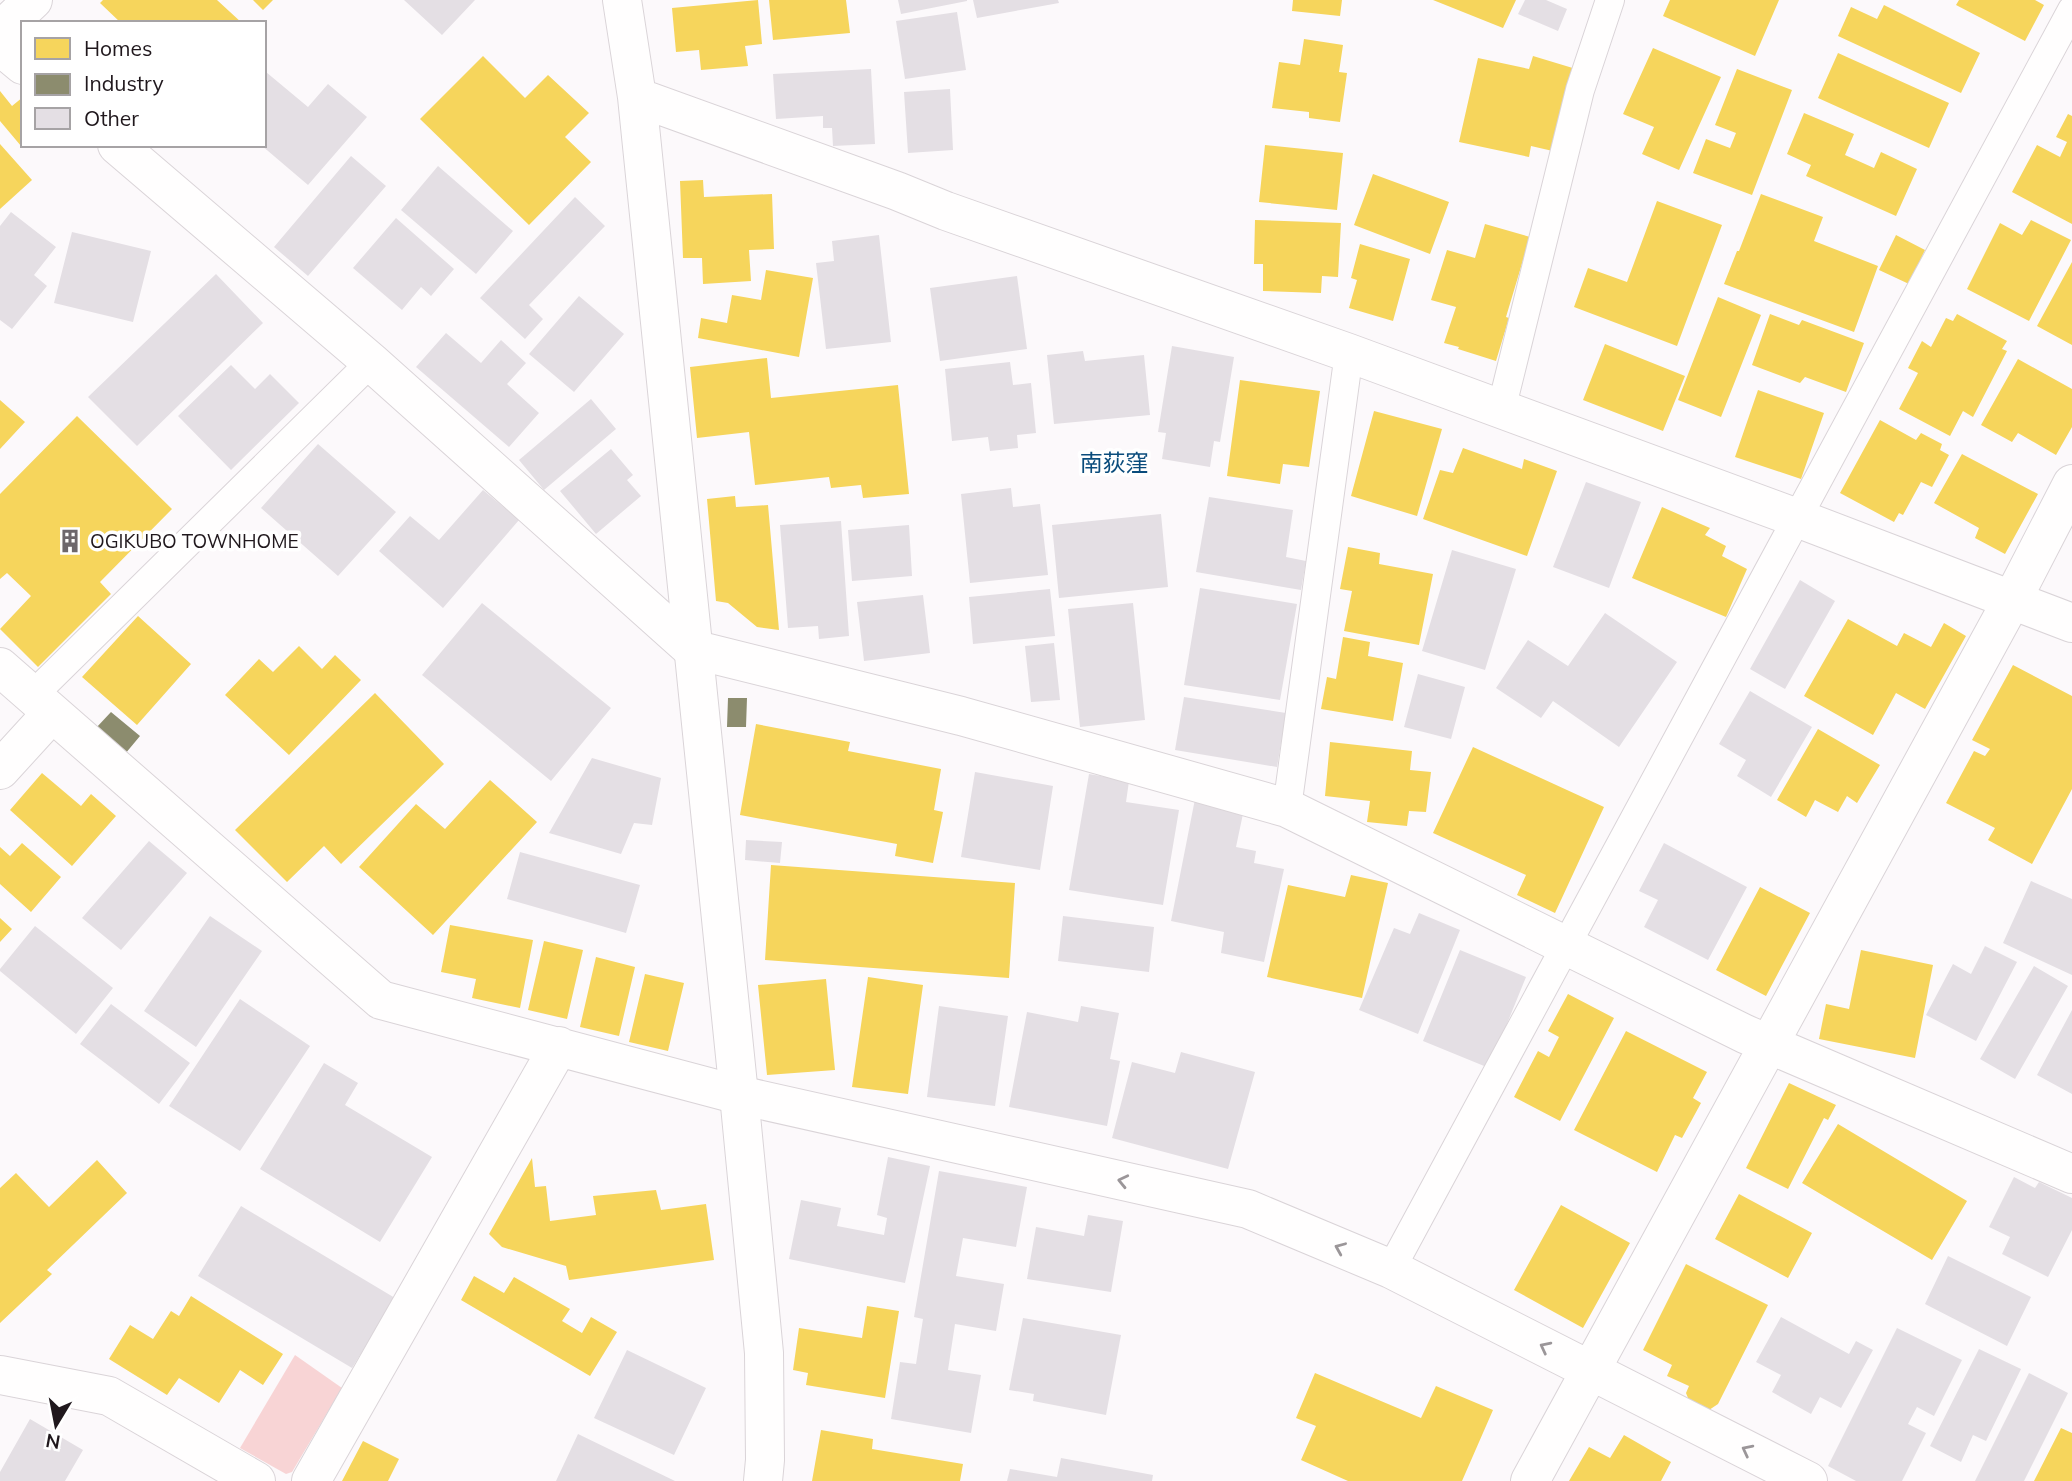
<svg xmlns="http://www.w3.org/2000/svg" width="2072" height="1481" font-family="Mulish,'Noto Sans JP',sans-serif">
<rect width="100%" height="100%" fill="#fcf9fb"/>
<!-- green -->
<path fill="#f8d4d5" d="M295 1355 342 1388 292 1472 286 1474 240 1448Z"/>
<!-- homes -->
<path fill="#f6d55c" d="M103 0H217L242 23H121L100 3Z
M253 0H273L263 10Z
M758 0 762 44 745 46 748 66 701 70 699 50 676 52 672 8Z
M769 0H846L850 33 773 40Z
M1293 0H1342L1340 16 1292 11Z
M1433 0H1516L1503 28Z
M1670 0H1779L1755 56 1663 16Z
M1959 0H2035L2044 5 2025 41 1956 5Z
M1884 5 1980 53 1961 93 1838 36 1851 7 1877 19Z
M1304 39 1343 45 1339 72 1347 73 1340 122 1309 118V112L1272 108 1279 62 1300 65Z
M1653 48 1721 77 1679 170 1642 154 1654 127 1623 114Z
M1838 53 1949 103 1929 148 1818 98Z
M483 56 525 98 548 75 589 113 565 137 591 162 529 225 420 119Z
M1533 56 1576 69 1557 152 1531 146 1529 157 1459 142 1478 58 1529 69Z
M1737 69 1792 90 1752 195 1693 173 1706 139 1730 148 1736 133 1715 125Z
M0 91 12 106 23 97V144L21 146 0 121Z
M1804 113 1854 134 1845 155 1874 168 1881 152 1917 169 1896 216 1806 176 1811 165 1787 154Z
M2068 114 2072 116V224L2012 192 2037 145 2060 157 2067 142 2056 137Z
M0 144 32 180 0 209Z
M1265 145 1343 153 1337 210 1259 202Z
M1373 174 1449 202 1430 254 1354 225Z
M703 180 704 197 772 194 774 249 749 250 751 281 703 284 702 258H683L680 181Z
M1761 194 1823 217 1814 241 1878 266 1854 332 1724 284 1737 251H1739Z
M1657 201 1722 225 1677 346 1574 307 1588 268 1627 282Z
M1255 220 1341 223 1338 277 1322 276 1321 293 1263 291V264H1254Z
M2031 220 2071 240 2029 321 1967 289 2000 223 2022 235Z
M1485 224 1530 237 1506 317 1509 318 1496 361 1458 349 1459 347 1444 343 1456 307 1431 300 1447 250 1475 258Z
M1896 235 1925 250 1909 284 1879 270Z
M1360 244 1410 259 1393 321 1349 308 1357 280 1351 278Z
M2072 262V345L2037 326Z
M766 270 813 278 799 357 698 338 701 318 727 323 732 295 761 300Z
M1718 297 1761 315 1721 417 1678 400Z
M1770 314 1799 325 1802 320 1864 343 1846 392 1805 377 1800 383 1752 365Z
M1957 314 2007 341 2002 349 2007 351 1973 417 1963 411 1950 436 1899 409 1918 373 1908 368 1922 341 1931 347 1946 318 1953 321Z
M1605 344 1685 376 1663 431 1583 400Z
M767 358 771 398 898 385 909 494 863 498 861 485 831 488 829 477 755 485 749 432 697 438 690 367Z
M2018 359 2072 389V427L2056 455 2018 433 2012 442 1981 425Z
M1240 380 1320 391 1309 467 1283 464 1280 484 1227 476Z
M1758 390 1824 413 1801 479 1735 457Z
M0 400 25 422 0 449Z
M1374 411 1442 429 1417 516 1351 496Z
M77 416 172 509 100 582 111 594 38 667 0 629 31 596 7 573 0 579V494Z
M1880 420 1916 440 1921 433 1942 444 1940 450 1949 455 1932 487 1921 482 1903 515 1899 513 1894 522 1840 493Z
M1463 448 1522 469 1524 459 1557 471 1527 556 1423 519 1440 470 1453 473Z
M1962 454 2038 494 2005 554 1975 538 1979 528 1934 503Z
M735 496 736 507 768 505 779 630 757 627 728 603 716 601 707 499Z
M1662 507 1710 528 1705 535 1726 546 1722 556 1747 569 1726 617 1632 578Z
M1348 547 1380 553 1379 564 1433 574 1419 645 1344 631 1352 591 1340 589Z
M138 616 191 664 137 725 82 677Z
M1848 619 1897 646 1904 633 1931 647 1944 623 1966 636 1925 709 1896 693 1873 735 1804 696Z
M1343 637 1370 642 1368 656 1403 663 1393 721 1321 709 1327 677 1336 679Z
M299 646 322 669 335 655 361 680 289 755 225 695 259 659 273 672Z
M2013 665 2072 696V789L2032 864 1988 840 1995 828 1946 803 1974 751 1985 756 1990 749 1972 740Z
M375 693 444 764 341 864 324 846 287 882 235 830Z
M756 724 850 742 848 751 941 769 934 810 943 812 933 863 895 856 897 844 740 815Z
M1818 729 1880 765 1857 803 1847 796 1838 812 1815 800 1806 817 1777 800Z
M1330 742 1412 751 1410 770 1431 772 1426 812 1409 811 1407 826 1367 822 1370 801 1325 796Z
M1473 747 1604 807 1555 913 1517 895 1526 875 1433 833Z
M42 773 81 806 91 794 116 816 72 866 10 810Z
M490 780 537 822 433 935 359 867 416 804 445 829Z
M22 843 61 877 31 912 0 884V847L10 856Z
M771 865 1015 883 1009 978 765 960Z
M1351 875 1388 883 1362 998 1267 977 1288 885 1345 897Z
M1760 887 1810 913 1766 996 1716 970Z
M0 918 12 929 0 942Z
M450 925 533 940 520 1008 472 998 476 979 441 972Z
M544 941 583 950 567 1019 528 1010Z
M1861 950 1933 965 1915 1058 1819 1039 1826 1004 1849 1009Z
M596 957 635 967 619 1036 580 1027Z
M645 974 684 983 668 1051 629 1042Z
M868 977 923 985 908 1094 852 1087Z
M826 979 835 1070 767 1075 758 985Z
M1568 994 1614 1018 1560 1121 1514 1097 1538 1051 1549 1057 1559 1037 1548 1031Z
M1626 1031 1707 1072 1693 1098 1701 1103 1682 1138 1675 1135 1657 1172 1574 1130Z
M1789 1083 1836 1105 1828 1120 1824 1118 1788 1189 1746 1168Z
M1838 1124 1967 1201 1932 1260 1802 1183Z
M532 1158 535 1187 546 1186 550 1221 596 1215 593 1196 656 1190 661 1210 706 1204 714 1260 569 1280 566 1266 502 1247 489 1234Z
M97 1160 127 1193 47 1270 52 1274 0 1323V1188L16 1173 49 1207Z
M1739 1194 1812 1233 1788 1278 1715 1239Z
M1561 1205 1630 1243 1583 1328 1514 1290Z
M1686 1264 1768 1305 1718 1404 1709 1410 1690 1403 1686 1393 1689 1386 1667 1376 1672 1365 1643 1350Z
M474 1276 504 1293 514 1277 570 1309 562 1321 582 1333 591 1317 617 1332 590 1376 461 1300Z
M191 1296 283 1354 263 1385 240 1370 219 1403 179 1378 167 1395 109 1359 130 1325 153 1339 171 1311 179 1316Z
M867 1306 899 1311 885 1398 806 1385 808 1373 793 1370 799 1328 862 1338Z
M1315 1373 1421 1418 1436 1386 1493 1410 1462 1481H1348L1301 1460 1316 1426 1296 1418Z
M2061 1428 2072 1433V1481H2034Z
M821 1430 873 1439 872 1449 963 1464 960 1481H812Z
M1624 1435 1671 1462 1661 1481H1569L1589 1447 1610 1458Z
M363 1441 399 1459 388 1481H342Z"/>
<!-- industry -->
<path fill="#8c8c6e" d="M728 698H747L746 727H727Z
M111 712 140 736 125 754 96 728Z"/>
<!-- building -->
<path fill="#e4dfe4" d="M404 0H475L442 35Z
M898 0H967V1L901 14Z
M973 0H1058L1059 3 977 18Z
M1525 0H1546L1567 9 1558 31 1518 14Z
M957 12 966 70 905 79 896 21Z
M871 69 875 144 833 146 832 128H823V116L776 119 773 74Z
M266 72 308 107 328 84 367 117 308 185 261 145H264V74Z
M950 89 953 150 908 153 904 92Z
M351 156 386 186 308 276 274 247Z
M438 166 513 231 476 274 401 210Z
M575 197 605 226 529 305 543 319 525 339 480 298Z
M11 212 56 247 34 275 47 286 12 329 0 320V226Z
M396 218 454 269 431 296 421 287 402 310 353 268Z
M72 232 151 251 133 322 54 303Z
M879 235 891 342 826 349 816 263 834 261 832 241Z
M216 274 263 323 137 446 88 397Z
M1017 276 1027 349 940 361 930 288Z
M579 296 624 334 574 392 529 354Z
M446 333 481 363 501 340 526 363 507 384 539 413 509 447 416 367Z
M1172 346 1234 357 1220 442 1214 441 1210 467 1162 459 1166 433 1158 432Z
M1083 351 1085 361 1144 355 1150 415 1054 424 1047 355Z
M1010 362 1013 385 1031 383 1036 433 1017 435 1018 448 990 451 988 437 952 441 945 369Z
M231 365 255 389 270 374 299 403 231 470 178 416Z
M591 399 616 429 544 490 519 460Z
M318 444 396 512 338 576 261 508Z
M611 449 633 475 627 480 641 496 596 534 560 491Z
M1586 482 1641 502 1609 588 1553 567Z
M1011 488 1013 507 1040 504 1048 575 970 583 961 494Z
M483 490 519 520 443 608 379 551 410 516 439 540Z
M1209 497 1293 510 1286 557 1306 561 1301 590 1196 572Z
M1161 514 1168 587 1059 598 1052 525Z
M841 521 849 636 819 639 818 626 788 628 780 525Z
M909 525 912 576 852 581 848 530Z
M1452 550 1516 569 1485 670 1422 651Z
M1800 580 1835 601 1785 689 1750 669Z
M1200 588 1297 604 1280 700 1184 685Z
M1050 589 1055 636 973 644 969 597Z
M923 595 930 653 864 661 857 602Z
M482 603 611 708 551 781 422 675Z
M1133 603 1145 720 1080 727 1068 609Z
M1605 613 1677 662 1619 747 1553 701 1541 718 1496 688 1528 640 1568 666Z
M1054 643 1060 700 1031 702 1025 646Z
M1418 674 1465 687 1451 739 1404 727Z
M1750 691 1812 727 1771 797 1737 776 1746 760 1719 744Z
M1184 697 1286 713 1277 767 1175 750Z
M592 758 661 778 652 825 634 823 621 854 549 833Z
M975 772 1053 786 1040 870 961 857Z
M1089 774 1129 781 1126 802 1179 810 1163 905 1069 890Z
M1195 799 1244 809 1236 847 1256 851 1254 863 1284 869 1264 962 1221 953 1224 932 1171 921Z
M746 840 782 842 780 863 745 860Z
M149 841 187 873 121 950 82 918Z
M1664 843 1747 887 1708 960 1644 927 1658 900 1639 891Z
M520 852 640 885 626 933 507 899Z
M2031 881 2072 899V975L2003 943Z
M1419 913 1460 930 1418 1034 1359 1010 1394 928 1410 934Z
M210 916 262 951 196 1047 144 1011Z
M1063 916 1154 927 1149 972 1058 961Z
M35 926 113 988 76 1034 0 971V969Z
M1985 946 2017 962 1976 1041 1926 1015 1953 964 1971 974Z
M1460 950 1526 977 1489 1068 1423 1041Z
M2034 966 2068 986 2015 1079 1980 1059Z
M240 999 310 1046 240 1151 169 1106Z
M111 1004 190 1063 159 1104 80 1044Z
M939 1006 1008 1016 995 1106 927 1097Z
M1081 1006 1119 1013 1110 1059 1120 1061 1107 1126 1009 1107 1027 1012 1078 1022Z
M2072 1010V1094L2037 1075Z
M1181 1052 1255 1072 1228 1169 1112 1138 1132 1062 1175 1073Z
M324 1063 358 1083 345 1105 432 1157 380 1242 260 1169Z
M888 1157 930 1166 905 1283 789 1259 801 1200 841 1208 837 1226 884 1235 887 1218 877 1215Z
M939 1171 1027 1187 1016 1247 963 1238 956 1276 1004 1284 996 1331 955 1324 948 1370 981 1375 971 1433 891 1419 900 1362 916 1364 923 1319 914 1317Z
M2014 1177 2035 1188 2039 1182 2072 1198V1230L2048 1277 2002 1254 2010 1237 1989 1227Z
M241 1206 395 1298 352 1368 198 1276Z
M1088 1215 1123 1221 1111 1292 1027 1279 1036 1227 1084 1236Z
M1948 1256 2031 1297 2007 1346 1925 1304Z
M1781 1317 1849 1354 1856 1341 1873 1350 1841 1408 1820 1397 1811 1414 1772 1392 1781 1375 1756 1362Z
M1023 1318 1121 1335 1106 1415 1033 1401 1034 1394 1009 1390Z
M1897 1328 1962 1360 1934 1416 1917 1407 1908 1424 1926 1433 1902 1481H1856L1828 1466Z
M1979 1349 2021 1369 1986 1441 1973 1435 1961 1462 1930 1446Z
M627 1350 706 1388 674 1455 594 1418Z
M2029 1373 2068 1393 2024 1481H1975Z
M30 1419 83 1450 65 1481H0V1472Z
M578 1434 675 1481H556Z
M1061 1458 1153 1475 1152 1481H1007L1010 1469 1057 1477Z"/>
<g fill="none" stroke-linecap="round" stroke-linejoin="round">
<!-- lane casing -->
<g stroke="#dad4d8" stroke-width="30">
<path id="lane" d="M1501 410 1580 90 1610 0
M33 695 371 362
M1287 808 1349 353
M1391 1269 2072 10"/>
</g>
<!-- street casing -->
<g stroke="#dad4d8" stroke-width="40">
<path id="street" d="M0 31 33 0
M0 46 23 65
M117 145 371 362 692 649 961 716 1287 808 1745 1034 2072 1174
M0 667 381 1000 739 1095 1248 1209 1391 1269 1808 1481
M0 770 52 713
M0 1375 109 1396 256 1481
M311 1481 559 1046
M1530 1481 2012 600 2072 484"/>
</g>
<!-- secondary casing -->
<g stroke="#dad4d8" stroke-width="40">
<path id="secondary" d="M622 0 637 97 739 1095 764 1353 765 1460 763 1481
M637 97 897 191 946 211 1349 353 1797 518 2072 623"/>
</g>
<!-- lane -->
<use href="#lane" stroke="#fffefe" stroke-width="28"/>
<!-- street -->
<use href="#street" stroke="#fffefe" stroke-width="38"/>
<!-- secondary -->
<use href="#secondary" stroke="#fffefe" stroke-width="38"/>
</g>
<!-- one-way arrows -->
<defs><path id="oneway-chevron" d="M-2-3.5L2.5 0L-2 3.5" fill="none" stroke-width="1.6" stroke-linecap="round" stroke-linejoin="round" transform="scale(1.75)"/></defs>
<g stroke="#9b9699">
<use href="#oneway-chevron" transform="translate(1123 1181) rotate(-167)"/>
<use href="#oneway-chevron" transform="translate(1340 1248) rotate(-157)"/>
<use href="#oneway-chevron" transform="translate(1545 1347) rotate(-153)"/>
<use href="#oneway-chevron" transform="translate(1747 1450) rotate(-153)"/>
</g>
<!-- icons -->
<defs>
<g id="building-bare" transform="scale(1.89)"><path d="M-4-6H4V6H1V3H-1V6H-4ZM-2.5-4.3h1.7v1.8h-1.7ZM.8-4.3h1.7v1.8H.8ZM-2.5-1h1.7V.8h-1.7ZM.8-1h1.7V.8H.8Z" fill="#6d676b" stroke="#fff" stroke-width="2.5" paint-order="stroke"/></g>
</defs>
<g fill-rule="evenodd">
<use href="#building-bare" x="70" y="541"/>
</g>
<g text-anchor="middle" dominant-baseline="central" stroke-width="7" stroke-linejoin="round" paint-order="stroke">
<!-- poi labels -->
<g font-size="19" fill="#20181d" stroke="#fff" text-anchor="start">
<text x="90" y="541">OGIKUBO TOWNHOME</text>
</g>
<!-- quarter labels -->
<g font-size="23" fill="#0a4c7c" stroke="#fff">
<text x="1114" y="462">南荻窪</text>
</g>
</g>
<!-- legend -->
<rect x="21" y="21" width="245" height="126" fill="#ffffff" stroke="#a6a3a5" stroke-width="2"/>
<rect x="35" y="38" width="35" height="21" fill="#f6d55c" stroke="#a6a3a5" stroke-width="2"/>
<text x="84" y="56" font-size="21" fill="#20181d">Homes</text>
<rect x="35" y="74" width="35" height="21" fill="#8c8c6e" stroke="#a6a3a5" stroke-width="2"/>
<text x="84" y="91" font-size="21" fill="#20181d">Industry</text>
<rect x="35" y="108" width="35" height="21" fill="#e4dfe4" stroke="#a6a3a5" stroke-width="2"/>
<text x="84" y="126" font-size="21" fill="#20181d">Other</text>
<!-- north arrow -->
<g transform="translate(56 1425) rotate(190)" stroke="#ffffff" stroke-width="5" paint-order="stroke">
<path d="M0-5L12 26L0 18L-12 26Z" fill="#20181d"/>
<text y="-10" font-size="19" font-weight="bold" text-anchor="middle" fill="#20181d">N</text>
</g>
</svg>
